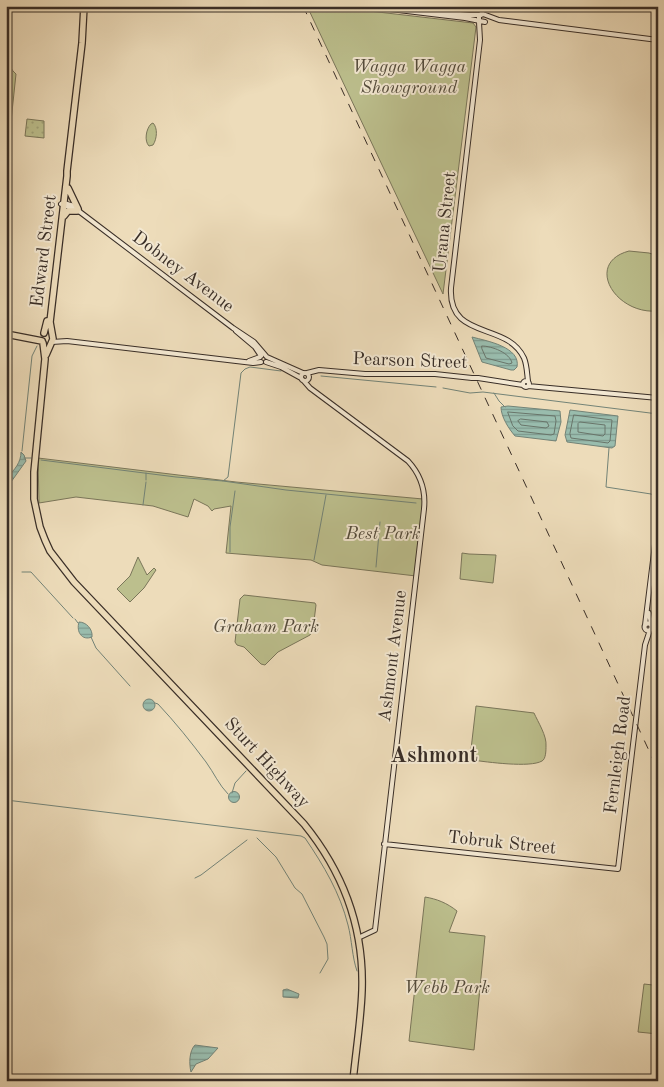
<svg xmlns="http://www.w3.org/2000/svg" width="664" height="1087" font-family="'Old Standard TT',serif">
<defs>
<pattern id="grass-dots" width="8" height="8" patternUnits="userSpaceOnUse" patternTransform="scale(1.25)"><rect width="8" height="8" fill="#bcbf8d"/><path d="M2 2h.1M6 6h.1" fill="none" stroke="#a2a47a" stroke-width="1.8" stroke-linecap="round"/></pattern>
<pattern id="water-rules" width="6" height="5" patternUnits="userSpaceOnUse" patternTransform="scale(1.25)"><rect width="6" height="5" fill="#99bcad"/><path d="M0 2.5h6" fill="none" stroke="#7e998d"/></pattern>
</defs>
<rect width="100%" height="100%" fill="#eddcba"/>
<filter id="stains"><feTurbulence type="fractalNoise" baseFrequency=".004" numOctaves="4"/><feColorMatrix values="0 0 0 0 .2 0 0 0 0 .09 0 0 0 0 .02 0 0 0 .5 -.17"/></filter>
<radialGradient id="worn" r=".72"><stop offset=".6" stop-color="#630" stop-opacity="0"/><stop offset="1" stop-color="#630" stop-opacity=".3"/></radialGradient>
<!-- grass -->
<path fill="url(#grass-dots)" stroke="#7a765a" d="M27 119 44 121V138L25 136Z"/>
<!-- park -->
<path fill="#bcbf8d" stroke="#7a765a" d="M307 6H326L473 23 476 27 443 294Z
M6 60 13 71 16 74 7 159Z
M153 123C158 128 157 139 153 145L149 146C144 141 146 129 151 124Z
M629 251 649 253 658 256V311C615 315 584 263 629 251Z
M38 458 236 482 423 499 416 576 322 565 311 560 226 553 231 506 214 509 212 511 208 506 194 499 188 517 153 506 76 497 39 503Z
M462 553 469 554 496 555 493 583 460 579Z
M138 557 147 575 154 568 156 570 144 588 130 602 117 589 130 576Z
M244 595 315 603 316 605 313 629 310 635 278 652 265 665 261 664 244 647 237 645 235 642 240 599Z
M476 706 534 713C538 722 547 736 546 746 546 750 546 759 542 761 530 768 487 762 472 760L470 758Z
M425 897C437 899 447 903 457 911L449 932 485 936 474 1050 409 1041Z
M644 984 653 985 658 989V1034L638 1032Z"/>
<!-- water -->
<path fill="url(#water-rules)" stroke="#738377" d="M472 337C487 341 521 347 517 367L514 370H511L482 362Z
M508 406 560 411 561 422 556 441 515 436C509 429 501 417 501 407Z
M570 410 618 416 615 446 612 448 567 442 565 435Z
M21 452 24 455 26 461 6 489V478C15 470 21 462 21 452Z
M79 622C86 622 93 629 92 637 82 641 76 632 79 622Z
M143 705a6 6 0 1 1 12 0a6 6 0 1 1-12 0Z
M228.5 797a5.5 5.5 0 1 1 11 0a5.5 5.5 0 1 1-11 0Z
M287 989 299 994 298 998 283 997V990Z
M195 1045 218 1048 208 1059 196 1064 191 1072C189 1064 189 1051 195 1045Z"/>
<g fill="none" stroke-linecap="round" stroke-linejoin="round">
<!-- shore -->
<path stroke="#69756a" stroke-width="1" d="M482 346C492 346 510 353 512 363L509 364 486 358 482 349Z
M508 412 555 416 556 421 554 434 551 435 518 431 513 426Z
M574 415 612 420 610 441 608 443 571 438 570 434Z
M521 419 547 422 549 426 546 428 521 425 518 421Z
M580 422 605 425V434L603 436 578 432V424Z"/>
<!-- stream -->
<path stroke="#738377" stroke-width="1" d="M321 376 436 387
M443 388 470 393 483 392 658 414
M494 393 499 401 505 407
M609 448 606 487 651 494 655 496
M22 451 32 356 37 346
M24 458H31
M41 460 176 477 223 481 228 477 241 373 245 369 250 367 281 371
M146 480V473
M223 481 286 490 416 503
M143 505 146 482
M230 552V527L235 491
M314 560 326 495
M376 567 380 522
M22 572H31L73 618
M654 601 658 573
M75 619 78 623
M91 637 96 648 130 686
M155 703 158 704C175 722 191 742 206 762 214 773 219 785 228 794
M232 793 235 783 246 771
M6 800 301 836 305 838C324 866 340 893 348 925 352 940 352 957 357 971
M257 838 276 857 295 888 302 894 324 937 327 944 328 959 320 973
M195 878 201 875 247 840"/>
<!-- secondary casing -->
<g stroke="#392e27" stroke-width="6">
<path id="secondary" d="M365 6 465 18 485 22
M395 7 469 15H480
M481 15 484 6
M479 21V16L483 14 499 20 658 40
M479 22 480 40 451 288C448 341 507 321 524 358 527 365 527 374 528 381
M80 212 61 204 64 203 74 206 80 212 233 328 254 342 266 356
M236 331 255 347 261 356
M52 342 67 341 253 363 261 362
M267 357 303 373
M249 361 260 357
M266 362 281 367 301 378
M301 377a4 4 0 1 1 8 0a4 4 0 1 1-8 0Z
M307 373 319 370 365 374H435L472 378
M478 378 523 385
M303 380 310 388 408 461C421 475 426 490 424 509L375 930 358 938
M523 384a3 3 0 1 1 6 0a3 3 0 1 1-6 0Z
M528 386 658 398
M649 613 651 624
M644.5 627a3.5 3.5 0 1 1 7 0a3.5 3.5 0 1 1-7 0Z
M645 625 658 520
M384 844 618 869 645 645 650 630"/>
</g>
<!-- highway casing -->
<g stroke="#392e27" stroke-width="8">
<path id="highway" d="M68 188 78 209
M64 216 68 211H77
M44 333 47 321
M6 334 42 341
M43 343 45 359 34 472V499L40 527 45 540 50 551 74 582 304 824C343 872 364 927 362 990 361 1020 356 1050 353 1081
M46 355 53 339 50 322 67 176V171L82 43 84 6"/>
</g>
<!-- secondary -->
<use href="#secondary" stroke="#f3e8d2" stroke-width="4"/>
<!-- highway -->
<use href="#highway" stroke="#eddcba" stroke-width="5.5"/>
<!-- rail -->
<path stroke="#392e27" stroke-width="1" stroke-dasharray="9 9" stroke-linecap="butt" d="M303 6 658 770"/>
<!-- secondary-bridge casing -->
<g stroke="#392e27" stroke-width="6" stroke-linecap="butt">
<path id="secondary-bridge" d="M472 378H478"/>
</g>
<!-- secondary-bridge -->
<use href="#secondary-bridge" stroke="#f3e8d2" stroke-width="4"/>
</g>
<g text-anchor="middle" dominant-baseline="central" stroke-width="4" stroke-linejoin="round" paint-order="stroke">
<!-- park labels -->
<g font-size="18" font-style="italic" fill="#534b3b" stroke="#f3e8d2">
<text x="409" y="67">Wagga Wagga<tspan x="409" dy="21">Showground</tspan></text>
<text x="383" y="534">Best Park</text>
<text x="266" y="627">Graham Park</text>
<text x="447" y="988">Webb Park</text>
</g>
<!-- street labels -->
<g font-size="18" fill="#392e27" stroke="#f3e8d2">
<text transform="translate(445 222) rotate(-84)">Urana Street</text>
<text transform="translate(44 251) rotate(-83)">Edward Street</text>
<text transform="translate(183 272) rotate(37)">Dobney Avenue</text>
<text transform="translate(410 361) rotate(2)">Pearson Street</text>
<text transform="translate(393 656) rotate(-83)">Ashmont Avenue</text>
<text transform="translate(618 755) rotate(-83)">Fernleigh Road</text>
<text transform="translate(267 763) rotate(47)">Sturt Highway</text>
<text transform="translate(502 843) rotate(6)">Tobruk Street</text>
</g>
<!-- district labels -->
<g font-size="22" font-weight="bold" fill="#392e27" stroke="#f3e8d2">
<text x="434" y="756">Ashmont</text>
</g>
</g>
<!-- margin -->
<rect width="664" height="1087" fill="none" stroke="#eddcba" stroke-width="25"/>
<rect x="8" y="8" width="649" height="1072" fill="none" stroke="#392e27" stroke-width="2.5"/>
<rect x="12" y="12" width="639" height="1062" fill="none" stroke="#392e27"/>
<rect width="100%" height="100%" filter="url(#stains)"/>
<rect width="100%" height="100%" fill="url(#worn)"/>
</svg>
